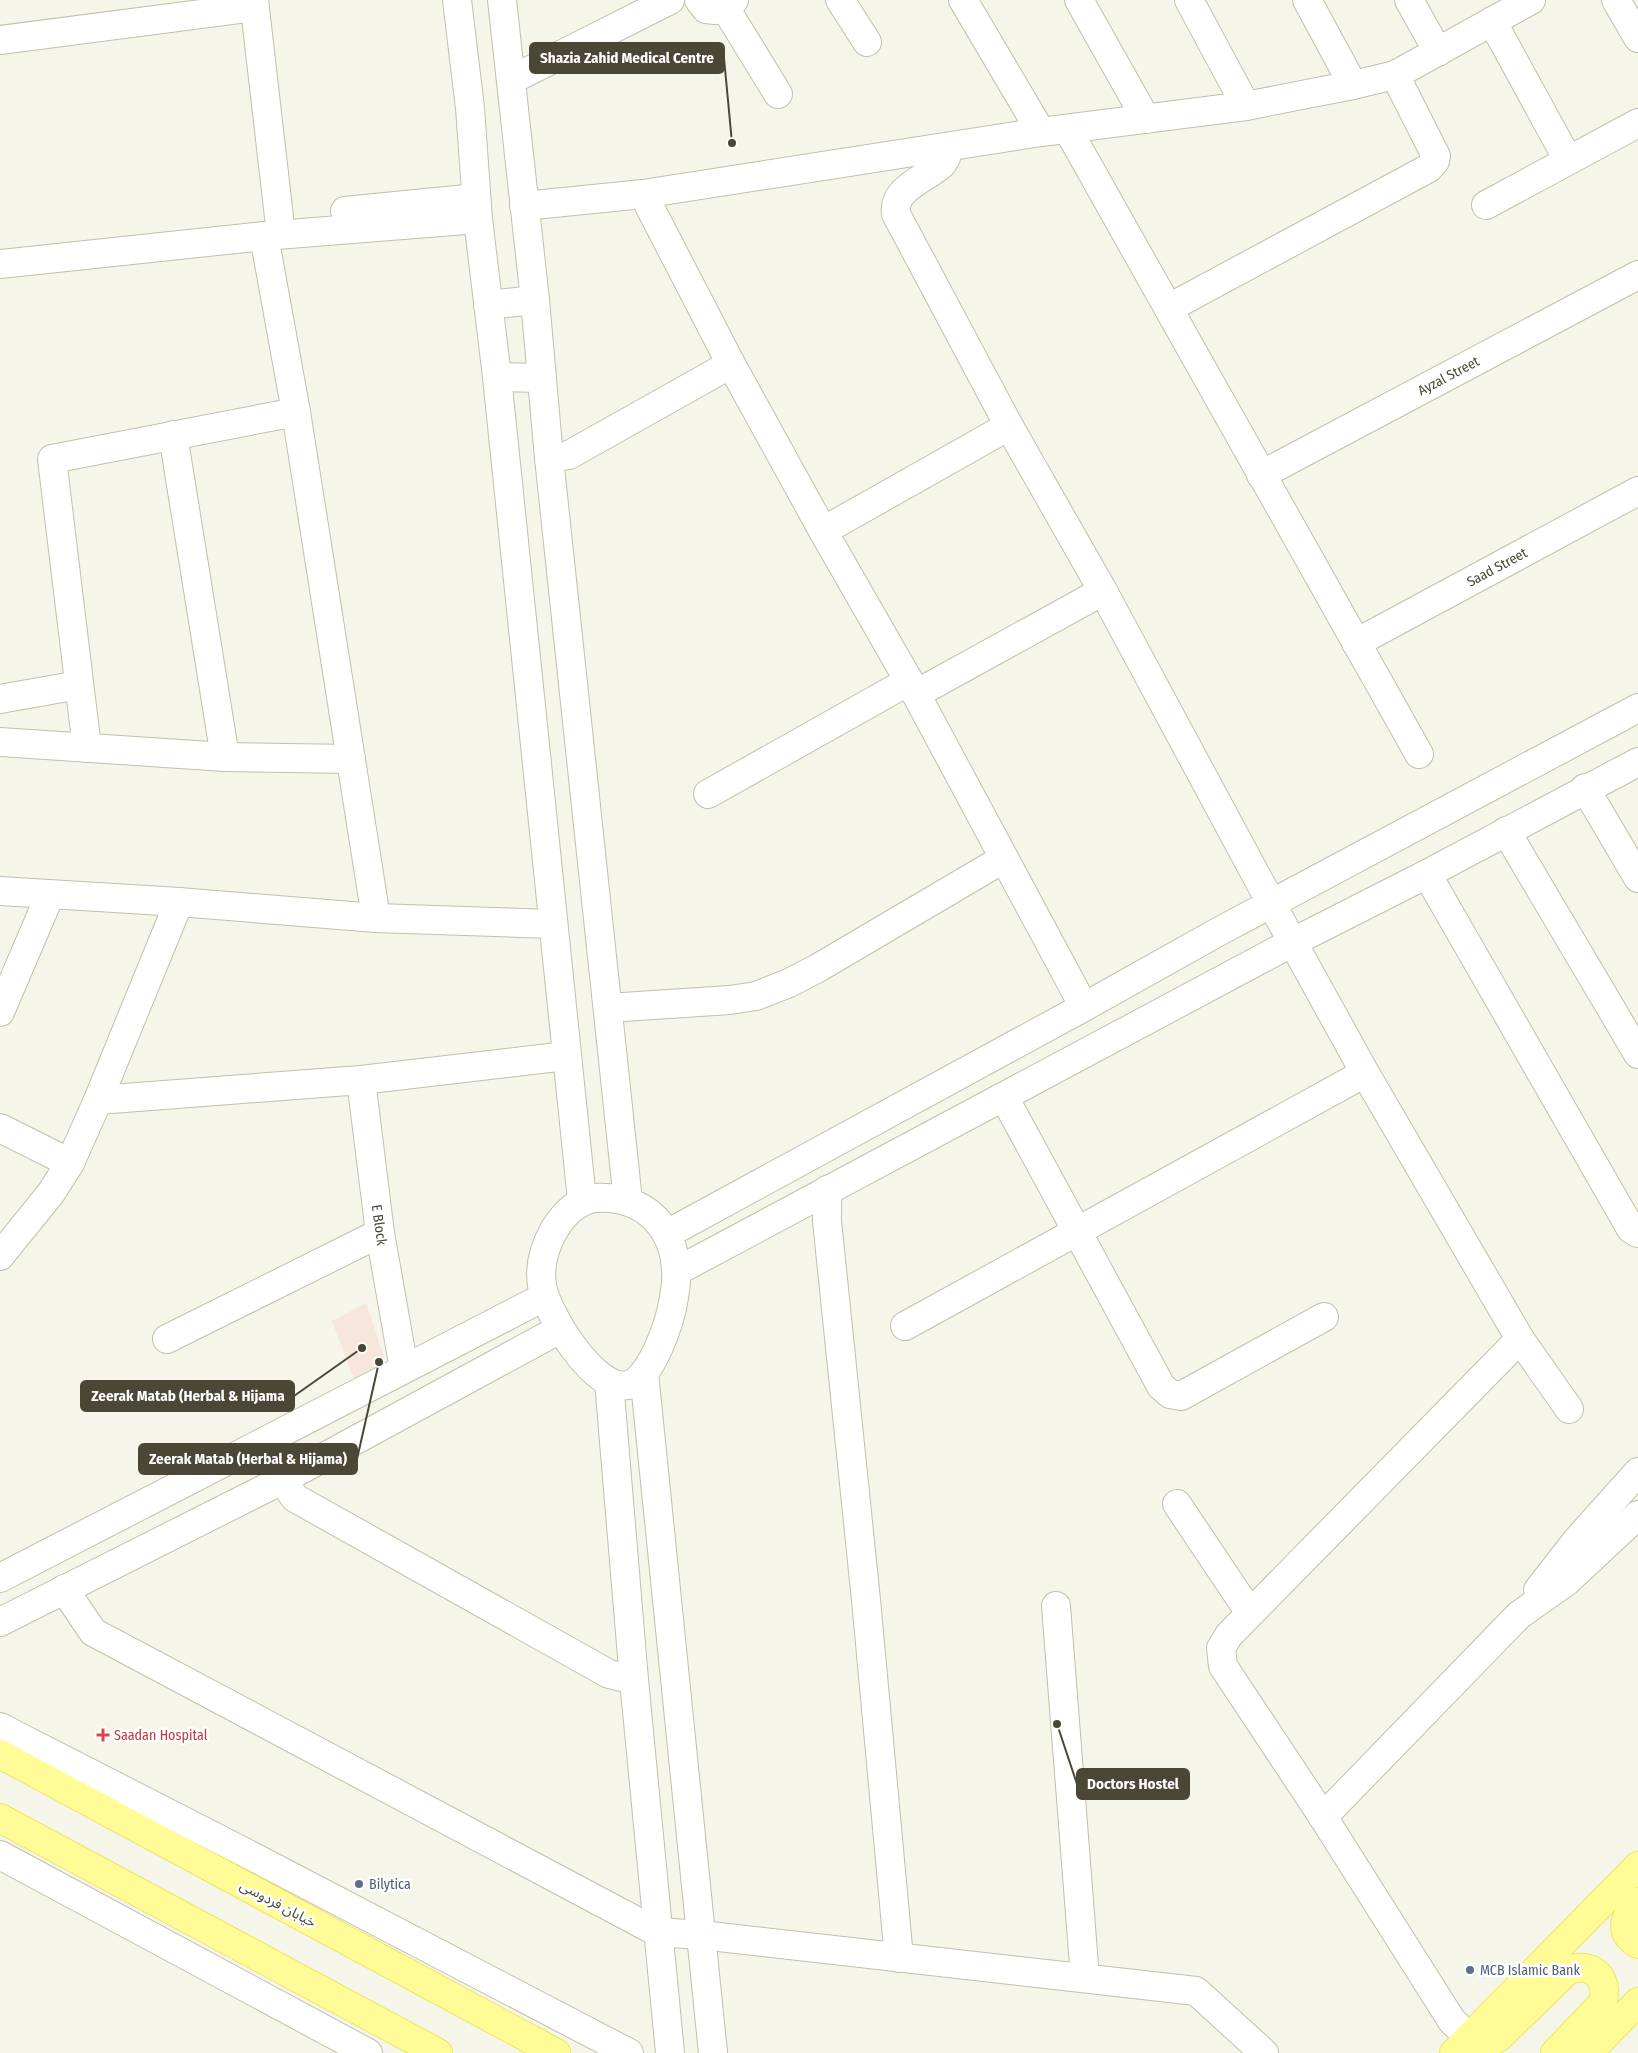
<svg xmlns="http://www.w3.org/2000/svg" width="1638" height="2053" font-family="'Fira Sans Condensed','Noto Sans Arabic',sans-serif">
<rect width="100%" height="100%" fill="#f5f5e9"/>
<!-- medical -->
<path fill="#f6e6dc" d="M366 1303 387 1366 355 1382 332 1321Z"/>
<g fill="none" stroke-linecap="round" stroke-linejoin="round">
<!-- minor casing -->
<g stroke="#c2c0aa" stroke-width="30">
<g id="minor">
<path d="M254 0 279 217"/>
<path d="M457 0 470 108 478 219 497 377 582 1200"/>
<path d="M502 0 535 300 549 458 628 1201"/>
<path d="M699 0 706 9 715 10 734 0"/>
<path d="M840 0 867 42"/>
<path d="M963 0 1041 132"/>
<path d="M1079 0 1146 119"/>
<path d="M1189 0 1246 106"/>
<path d="M1307 0 1353 85"/>
<path d="M1409 0 1438 52"/>
<path d="M1616 0 1638 38"/>
<path d="M724 6 778 94"/>
<path d="M1492 21 1568 160"/>
<path d="M0 40 255 7"/>
<path d="M511 80 670 0"/>
<path d="M1068 130 1419 754"/>
<path d="M946 148V158L942 164C926 179 892 188 896 214L1009 426 1103 591 1271 903 1365 1073 1520 1339 1569 1409"/>
<path d="M643 194 731 364 823 531 909 681 1084 1007"/>
<path d="M1486 205 1638 123"/>
<path d="M524 206 643 194 1041 132 1246 106 1353 85 1395 75 1531 0"/>
<path d="M345 211 476 198"/>
<path d="M264 236 296 412 376 918"/>
<path d="M0 264 264 236 478 219"/>
<path d="M488 305 535 300"/>
<path d="M1169 308 1429 168 1435 161 1436 156 1395 75"/>
<path d="M497 377 542 378"/>
<path d="M173 435 225 757"/>
<path d="M549 458 569 455 731 364"/>
<path id="s1" d="M1261 475 1638 275"/>
<path d="M823 531 1009 426"/>
<path id="s2" d="M1356 643 1638 491"/>
<path d="M916 694 1103 591"/>
<path d="M0 699 79 685"/>
<path d="M0 742 225 757 351 759"/>
<path d="M87 748 52 459 296 412"/>
<path d="M1585 788 1638 878"/>
<path d="M708 794 909 681"/>
<path d="M1506 831 1638 1054"/>
<path d="M1427 874 1631 1229 1638 1233"/>
<path d="M0 891 179 902 376 918 552 924"/>
<path d="M608 1008 730 1000 756 996 789 983 818 968 1003 859"/>
<path d="M0 1012 50 895"/>
<path d="M1004 1097 1161 1386 1170 1394 1181 1396 1324 1317"/>
<path d="M98 1100 361 1080"/>
<path d="M0 1128 70 1163"/>
<path d="M827 1190V1221L866 1600 899 1958"/>
<path d="M594 1198C654 1194 685 1241 674 1297 671 1319 652 1379 628 1385 595 1393 546 1313 542 1285 539 1266 545 1246 554 1230 564 1214 575 1202 594 1198Z"/>
<path d="M667 1234 1084 1007 1218 932 1638 708"/>
<path d="M0 1256 51 1193 70 1163 98 1100 179 902"/>
<path d="M677 1271 1293 942 1427 874 1638 762"/>
<path d="M905 1326 1365 1073"/>
<path d="M167 1339 380 1233"/>
<path d="M404 1369 380 1233 361 1080 566 1056"/>
<path d="M644 1373 713 2053"/>
<path d="M609 1382 634 1680 670 2053"/>
<path d="M282 1480 295 1498 609 1674 634 1680"/>
<path d="M1177 1504 1250 1613"/>
<path d="M0 1578 544 1297"/>
<path d="M64 1589 93 1632 657 1932 701 1935 1196 1991 1264 2053"/>
<path d="M1538 1590 1577 1540 1638 1472"/>
<path d="M1056 1606 1085 1978"/>
<path d="M0 1622 282 1480 560 1329"/>
<path d="M0 1727 246 1853 629 2053"/>
<path d="M1323 1817 1519 1615 1566 1582 1638 1515"/>
<path d="M0 1855 368 2053"/>
<path d="M1469 2037 1452 2021 1323 1817 1223 1666 1221 1648 1229 1635 1520 1339"/>
</g>
</g>
<!-- major casing -->
<g stroke="#ece660" stroke-width="30">
<path id="major" d="M0 1754 556 2053
M0 1818 438 2053
M1638 1902C1625 1916 1617 1931 1638 1944
M1454 2053 1638 1866
M1473 2053 1499 2037 1568 1970C1593 1961 1610 1979 1602 2004L1555 2053
M1588 2053 1638 2002"/>
</g>
<!-- minor -->
<use href="#minor" stroke="#fff" stroke-width="28"/>
<!-- major -->
<use href="#major" stroke="#fffc98" stroke-width="28"/>
</g>
<!-- markers -->
<path fill="#e0444e" stroke="#fff" stroke-width="2" d="M100.5 1727.5h5v5h5v5h-5v5h-5v-5h-5v-5h5z"/>
<g fill="#5c6f8a" stroke="#fff" stroke-width="2">
<circle cx="359" cy="1884" r="5"/>
<circle cx="1470" cy="1970" r="5"/>
</g>
<g text-anchor="middle" dominant-baseline="central" stroke-width="5" stroke-linejoin="round" paint-order="stroke">
<!-- street labels -->
<g font-size="14" fill="#4a4736" stroke="#fff">
<text stroke="none"><textPath href="#s1" startOffset="212">Ayzal Street</textPath></text>
<text stroke="none"><textPath href="#s2" startOffset="160">Saad Street</textPath></text>
<text transform="translate(379 1225) rotate(82)">E Block</text>
<text transform="translate(278 1904) rotate(28)">خیابان فردوسی</text>
</g>
<!-- health labels -->
<g font-size="14" fill="#be3a42" stroke="#fff" text-anchor="start">
<text x="114" y="1735">Saadan Hospital</text>
</g>
<!-- service labels -->
<g font-size="14" fill="#4e5e75" stroke="#fff" text-anchor="start">
<text x="369" y="1884">Bilytica</text>
<text x="1480" y="1970">MCB Islamic Bank</text>
</g>
</g>
<!-- callouts -->
<path fill="none" stroke="#4a4736" stroke-width="2" d="M732 143L724 58M362 1348L294 1396M379 1362L357 1459M1057 1724L1077 1784"/>
<g fill="#4a4736" stroke="#fff" stroke-width="2">
<circle cx="732" cy="143" r="5"/>
<circle cx="362" cy="1348" r="5"/>
<circle cx="379" cy="1362" r="5"/>
<circle cx="1057" cy="1724" r="5"/>
</g>
<g fill="#4a4736" stroke="#4a4736" stroke-width="2">
<rect x="530" y="43" width="194" height="30" rx="5"/>
<rect x="81" y="1381" width="213" height="30" rx="5"/>
<rect x="139" y="1444" width="218" height="30" rx="5"/>
<rect x="1077" y="1769" width="112" height="30" rx="5"/>
</g>
<g font-size="15" text-anchor="middle" font-weight="bold" fill="#fff">
<text x="627" y="63">Shazia Zahid Medical Centre</text>
<text x="188" y="1401">Zeerak Matab (Herbal &amp; Hijama</text>
<text x="248" y="1464">Zeerak Matab (Herbal &amp; Hijama)</text>
<text x="1133" y="1789">Doctors Hostel</text>
</g>
</svg>
